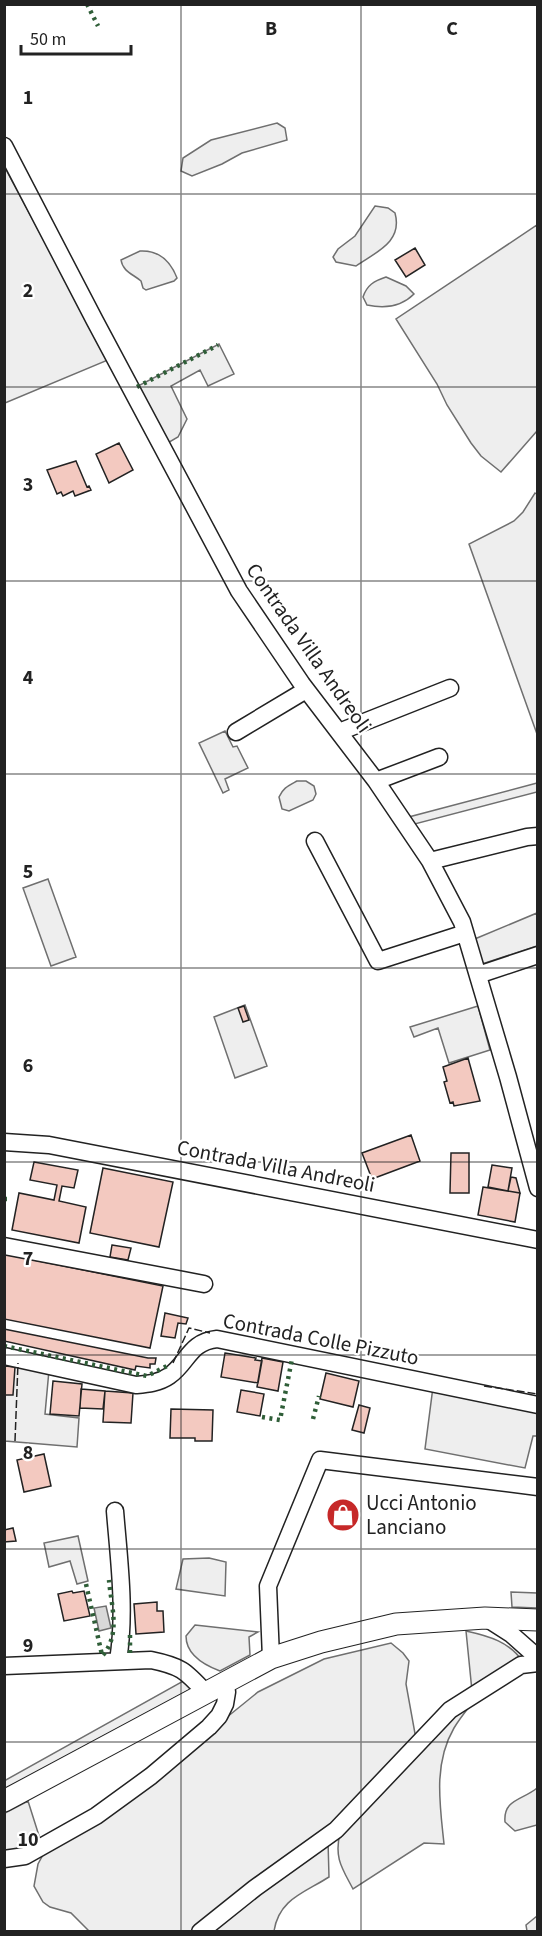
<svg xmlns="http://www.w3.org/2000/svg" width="542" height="1936" font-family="'Source Sans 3',sans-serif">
<rect width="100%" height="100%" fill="#fff"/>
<!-- green -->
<path fill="#eee" stroke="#6f6f6f" stroke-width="1.5" d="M277 123 285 128 287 140 242 153 222 164 192 176 181 171 183 158 211 140Z
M4 166 108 360 5 403H4Z
M375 206 388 208 395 213C403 242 376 252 356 266L336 262 333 257 338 249 355 236Z
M537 225V431L501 472 481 456 471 443 447 405 437 384 396 319Z
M140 251C159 250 170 260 177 278L174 281 146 290 143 288 141 281C133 274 123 272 121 260Z
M386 277 406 286 414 294C401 307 385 309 367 305L363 297C367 285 374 281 386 277Z
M219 344 234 374 208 386 200 370 171 386 187 419 178 437 166 444 136 387Z
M535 493 538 495 537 734 469 544 514 521 523 512Z
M225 731 233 747 237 746 248 768 225 779 229 790 223 793 199 743Z
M297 781H306L314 786 316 794 313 800 289 811 282 809 279 797C283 788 288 786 297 781Z
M537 783V792L411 825 405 818Z
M48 879 76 957 51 966 23 888Z
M537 913V946L482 964 470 941Z
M245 1005 267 1066 235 1078 214 1017Z
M478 1006 490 1050 449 1063 438 1028 414 1037 410 1027Z
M5 1360 49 1370 45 1414 79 1418 77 1447 5 1441Z
M433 1387 537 1409V1436H533L525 1468 425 1449Z
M78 1536 88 1581 77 1584 70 1561 49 1567 44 1543Z
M209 1558 226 1562 225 1596 176 1589 183 1559Z
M511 1592 537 1593V1608L512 1607Z
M195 1625 258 1632 249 1637 250 1655 220 1671C204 1665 186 1655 186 1636Z
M466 1631C489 1636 510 1642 523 1662L472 1691Z
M391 1643 403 1653 409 1661 406 1684 416 1739 346 1811 309 1844 193 1931H89L71 1913 50 1907 43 1902 34 1886 38 1864 44 1853 200 1739 258 1692 324 1659Z
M185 1680 197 1686 5 1789 4 1781Z
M479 1694C471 1705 461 1716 454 1728 433 1764 440 1805 444 1844L424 1843 353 1889C342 1868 334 1858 340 1833L449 1720Z
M537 1788V1825L515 1831 505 1822C503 1799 523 1800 537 1788Z
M28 1801 41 1842 5 1855V1813Z
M328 1840 329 1877C304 1893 279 1899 274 1931L207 1932Z
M537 1916V1931H527L526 1925Z"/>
<!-- water -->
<path fill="#d9d9d9" stroke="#6f6f6f" stroke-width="1.5" d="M106 1606 111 1628 99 1631 94 1608Z"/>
<!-- building -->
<path fill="#f3c9c0" stroke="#222" stroke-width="1.5" d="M415 248 425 265 406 277 395 260Z
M119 443 133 470 109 483 96 454Z
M76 461 87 487 89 486 91 490 75 496 73 491 63 496 61 492 57 494 47 470Z
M244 1006 249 1020 243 1022 238 1008Z
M468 1058 480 1101 454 1106 453 1102 450 1103 444 1082 447 1081 443 1067Z
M411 1135 420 1161 372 1179 362 1153Z
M451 1153H469V1193H450Z
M34 1162 78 1170 74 1188 62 1186 59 1201 86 1207 79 1243 12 1230 19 1193 54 1200 57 1185 30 1180Z
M492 1165 512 1168 508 1191 488 1187Z
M103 1168 173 1182 159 1247 90 1233Z
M511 1177 516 1178 520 1193 508 1191Z
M483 1187 520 1193 515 1222 478 1215Z
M112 1245 131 1248 128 1260 110 1257Z
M4 1254 163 1286 150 1348 4 1319Z
M165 1313 188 1318 186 1324 178 1323 175 1338 161 1336Z
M4 1329 148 1358H156L155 1364H150V1368L136 1366 135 1370 4 1341Z
M225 1353 256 1358 255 1360 262 1361 258 1383 221 1377Z
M262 1358 283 1362 278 1391 257 1387Z
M5 1366 15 1367 13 1395H4Z
M326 1373 359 1381 353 1407 320 1399Z
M53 1381 82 1384 79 1416 50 1414Z
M81 1389 105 1391 103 1409 80 1408Z
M241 1390 264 1394 260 1416 237 1412Z
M105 1391 133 1393 131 1423 103 1422Z
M359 1405 370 1408 364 1433 352 1430Z
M171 1409 213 1410 212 1441H195V1438H170Z
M44 1454 51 1486 24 1492 17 1460Z
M13 1528 16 1541 4 1542V1530Z
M72 1591 73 1593 84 1591 90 1616 64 1621 58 1594Z
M157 1602V1611H163L164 1632 136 1634 134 1604Z"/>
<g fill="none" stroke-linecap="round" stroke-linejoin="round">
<!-- minor casing -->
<g stroke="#222" stroke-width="19">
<path id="minor" d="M4 146 95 321 239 591 302 684 376 781 430 861 462 922 508 1077 538 1188
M236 732 306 690
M339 732 450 688
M376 781 439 757
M315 841 378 961 465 933
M430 861 527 837 538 836
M478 975 538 955
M4 1142 49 1145 538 1240
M4 1246 204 1284
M4 1356 136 1385C147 1384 159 1383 169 1376 188 1363 189 1342 217 1339L538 1405
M115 1511C119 1561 126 1611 118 1661
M486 1618 511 1634 538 1658
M271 1658 268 1586 320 1460 538 1487
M4 1666 151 1660C180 1666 185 1670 205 1692
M4 1859 25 1856 96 1816 151 1776 209 1727 219 1716 225 1704 227 1692 224 1682
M200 1932 255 1888 336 1830 450 1710 521 1665 538 1663"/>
</g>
<!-- major casing -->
<g stroke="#222" stroke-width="23">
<path id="major" d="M4 1801 271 1658 321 1642 396 1624 485 1618 538 1620"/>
</g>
<!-- minor -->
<use href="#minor" stroke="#fff" stroke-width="16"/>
<!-- major -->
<use href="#major" stroke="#fff" stroke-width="21"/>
<!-- hedge -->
<path stroke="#2f5e38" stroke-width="4.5" stroke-dasharray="3 4.5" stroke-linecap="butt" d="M87 4 98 26
M137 387 218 345
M4 1199H8
M4 1346 147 1376 167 1366
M262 1417 280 1420 292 1359
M313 1419 319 1396
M86 1584 102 1655
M130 1653V1633
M103 1655C121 1634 111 1605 109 1580"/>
<!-- fence -->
<path stroke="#222" stroke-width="1.5" stroke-dasharray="8 3" stroke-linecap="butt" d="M173 1363 189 1328 210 1333
M484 1386 538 1394
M15 1441 18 1363"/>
</g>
<!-- grid -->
<path fill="none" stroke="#222" stroke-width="1.5" stroke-opacity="0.55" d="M181 4V1932M361 4V1932M4 194H538M4 387H538M4 581H538M4 774H538M4 968H538M4 1162H538M4 1355H538M4 1549H538M4 1742H538"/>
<!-- icons -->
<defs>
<g id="shop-disc" transform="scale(1.725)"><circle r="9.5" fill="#c62828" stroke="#fff"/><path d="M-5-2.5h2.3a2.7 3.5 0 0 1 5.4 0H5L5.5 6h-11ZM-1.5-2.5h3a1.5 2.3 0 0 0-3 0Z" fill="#fff"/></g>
</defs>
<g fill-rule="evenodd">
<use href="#shop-disc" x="343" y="1515"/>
</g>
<g text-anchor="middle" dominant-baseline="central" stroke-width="4.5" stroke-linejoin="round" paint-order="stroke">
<!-- street labels -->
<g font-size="21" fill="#222" stroke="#fff">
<text transform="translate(309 648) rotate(55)">Contrada Villa Andreoli</text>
<text transform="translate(276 1166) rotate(11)">Contrada Villa Andreoli</text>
<text transform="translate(321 1339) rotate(11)">Contrada Colle Pizzuto</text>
</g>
<!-- poi labels -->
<g font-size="21" fill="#222" stroke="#fff" text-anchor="start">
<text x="366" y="1503">Ucci Antonio<tspan x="366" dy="24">Lanciano</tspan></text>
</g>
</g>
<g font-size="20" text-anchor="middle" font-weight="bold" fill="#222" stroke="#fff" stroke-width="4.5" stroke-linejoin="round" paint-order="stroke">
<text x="271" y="35">B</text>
<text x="452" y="35">C</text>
<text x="28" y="104">1</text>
<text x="28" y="297">2</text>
<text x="28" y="491">3</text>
<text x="28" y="684">4</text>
<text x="28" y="878">5</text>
<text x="28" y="1072">6</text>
<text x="28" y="1265">7</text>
<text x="28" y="1459">8</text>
<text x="28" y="1652">9</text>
<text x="28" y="1846">10</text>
</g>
<!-- border -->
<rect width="542" height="1936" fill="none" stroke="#222222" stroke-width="12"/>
<!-- scale -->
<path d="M21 45v9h110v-9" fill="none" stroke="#222222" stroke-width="3"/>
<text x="30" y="45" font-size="18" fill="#222222" stroke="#ffffff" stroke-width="4.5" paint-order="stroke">50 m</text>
</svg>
